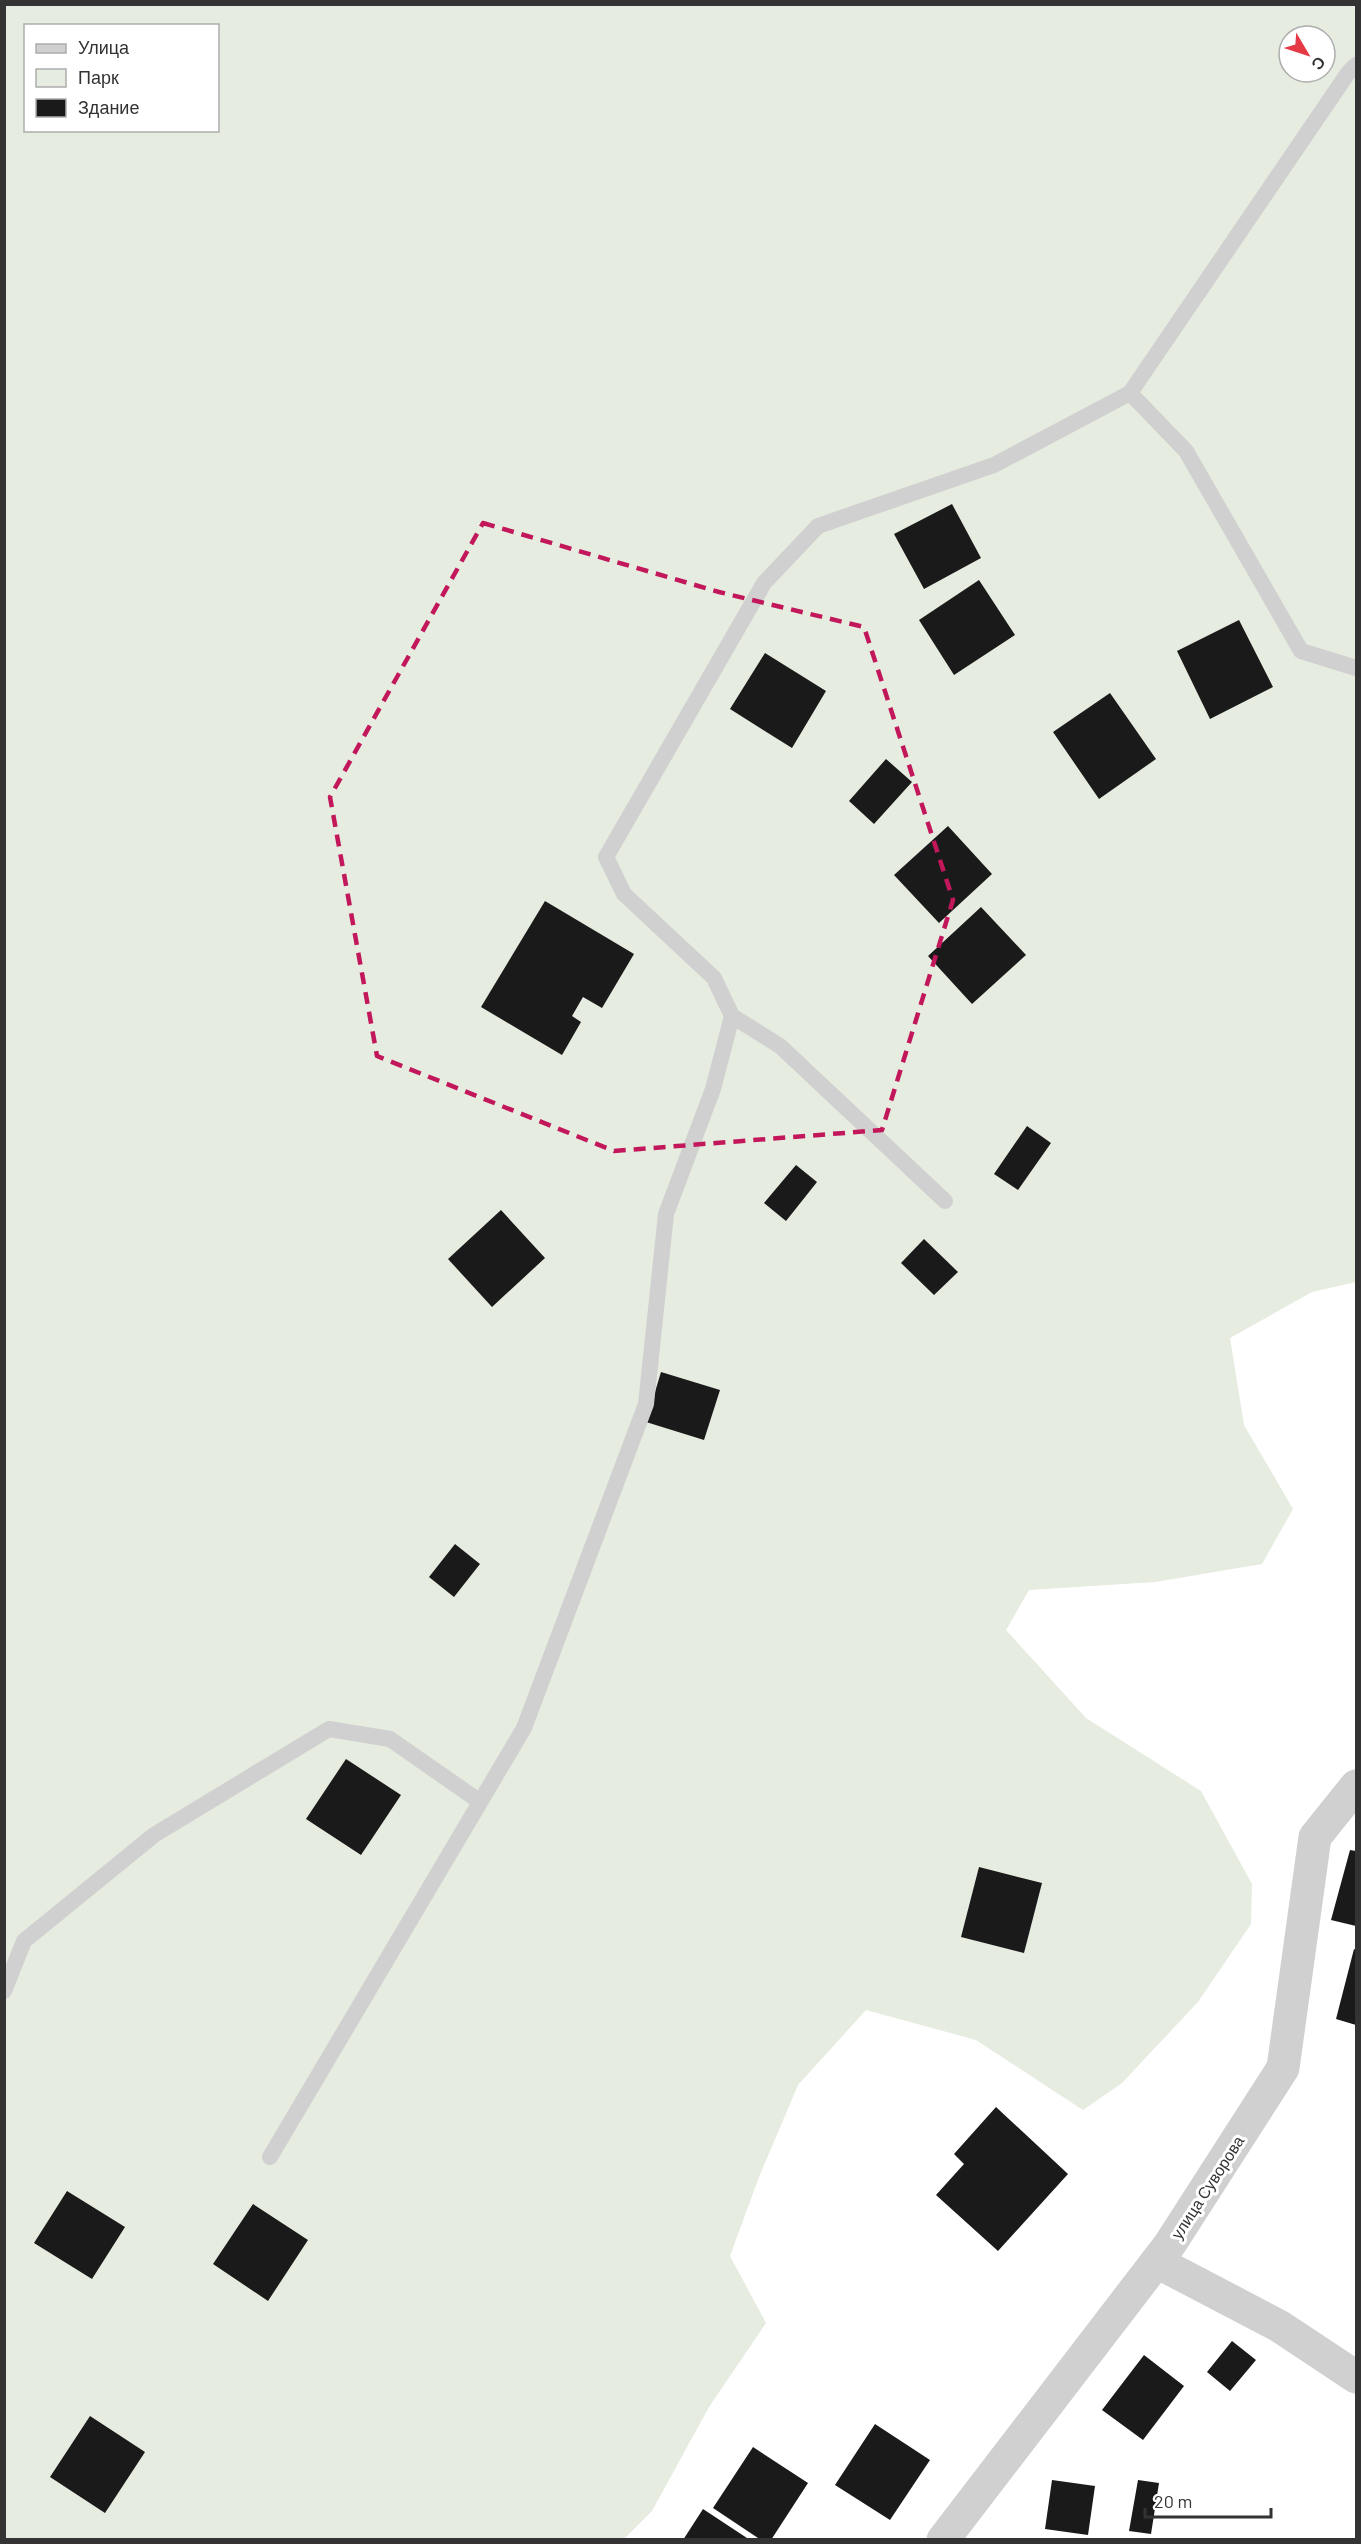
<svg xmlns="http://www.w3.org/2000/svg" width="1361" height="2544" font-family="Barlow,sans-serif">
<rect width="100%" height="100%" fill="#fff"/>
<!-- green -->
<path fill="#e6ecdf" fill-rule="evenodd" d="M4 5H1356V1282L1312 1292 1230 1338 1244 1425 1293 1509 1262 1564 1155 1582 1029 1590 1006 1630 1086 1718 1201 1791 1252 1884 1251 1924 1198 2002 1122 2083 1083 2110 976 2040 866 2010 798 2085 759 2177 730 2256 766 2323 709 2407 652 2511 624 2539H5ZM26 26H218V130H26ZM1289 36H1325V72H1289Z"/>
<!-- building -->
<path fill="#1a1a1a" d="M952 504 981 558 924 589 894 534Z
M979 580 1015 635 954 675 919 620Z
M1239 620 1273 687 1210 719 1177 651Z
M765 653 826 691 792 748 730 709Z
M1110 693 1156 759 1099 799 1053 732Z
M886 759 912 782 874 824 849 801Z
M948 826 992 874 939 923 894 875Z
M545 901 634 954 602 1008 583 997 572 1016 581 1022 562 1055 481 1007Z
M981 907 1026 955 972 1004 928 956Z
M1027 1126 1051 1143 1018 1190 994 1174Z
M796 1165 817 1182 786 1221 764 1203Z
M501 1210 545 1258 492 1307 448 1259Z
M924 1239 958 1272 934 1295 901 1263Z
M661 1372 720 1390 704 1440 646 1422Z
M455 1544 480 1564 454 1597 429 1577Z
M346 1759 401 1795 361 1855 306 1819Z
M1350 1850 1356 1851V1926L1331 1920Z
M979 1867 1042 1883 1024 1953 961 1937Z
M1354 1949 1356 1950V2025L1336 2019Z
M996 2107 1068 2174 998 2251 936 2195 964 2164 954 2154Z
M67 2191 125 2227 92 2279 34 2243Z
M253 2204 308 2240 268 2301 213 2264Z
M1232 2341 1256 2360 1230 2391 1207 2372Z
M1144 2355 1184 2386 1143 2440 1102 2410Z
M90 2416 145 2452 105 2513 50 2477Z
M875 2424 930 2460 890 2520 835 2485Z
M753 2447 808 2483 771 2540H761L713 2508Z
M1052 2480 1095 2486 1088 2535 1045 2529Z
M1138 2480 1159 2483 1151 2534 1129 2531Z
M703 2509 750 2540H683Z"/>
<g fill="none" stroke-linecap="round" stroke-linejoin="round">
<!-- lane -->
<path stroke="#d0d0d0" stroke-width="16" d="M1130 393 1186 451 1301 651 1356 668
M732 1016 780 1046 945 1201
M4 1991 24 1941 154 1835 329 1729 390 1739 479 1801
M270 2157 524 1728 646 1404 666 1214 713 1089 732 1016 714 978 624 894 606 857 764 583 818 526 994 465 1130 393 1348 73 1356 65"/>
<!-- street -->
<path stroke="#d0d0d0" stroke-width="33" d="M1157 2262 1279 2326 1356 2377
M943 2540 1170 2244 1283 2068 1315 1837 1356 1786"/>
</g>
<!-- marked area -->
<path fill="none" stroke="#c2185b" stroke-width="4.5" stroke-dasharray="12 8" stroke-linejoin="round" d="M483 523 719 592 864 627 953 900 882 1130 614 1151 377 1056 330 797Z"/>
<g text-anchor="middle" dominant-baseline="central" stroke-width="6" stroke-linejoin="round" paint-order="stroke">
<!-- street labels -->
<g font-size="16" fill="#333" stroke="#fff">
<text transform="translate(1207 2187) rotate(-57)">улица Суворова</text>
</g>
</g>
<!-- border -->
<rect width="1361" height="2544" fill="none" stroke="#333333" stroke-width="12"/>
<!-- legend -->
<rect x="24" y="24" width="195" height="108" fill="#ffffff" stroke="#adadad" stroke-width="1.5"/>
<rect x="36" y="44" width="30" height="9" fill="#d0d0d0" stroke="#adadad" stroke-width="1.5"/>
<text x="78" y="54" font-size="18" fill="#333333">Улица</text>
<rect x="36" y="69" width="30" height="18" fill="#e6ecdf" stroke="#adadad" stroke-width="1.5"/>
<text x="78" y="84" font-size="18" fill="#333333">Парк</text>
<rect x="36" y="99" width="30" height="18" fill="#1a1a1a" stroke="#adadad" stroke-width="1.5"/>
<text x="78" y="114" font-size="18" fill="#333333">Здание</text>
<!-- north arrow -->
<g transform="translate(1307 54) rotate(129)"><circle r="28" fill="#ffffff" stroke="#adadad" stroke-width="1.5"/>
<path d="M0-4.5L10 22L0 15L-10 22Z" fill="#e63946"/>
<text y="-9" font-size="16" font-weight="bold" text-anchor="middle" fill="#333333">С</text>
</g>
<!-- scale -->
<path d="M1145 2508v9h126v-9" fill="none" stroke="#333333" stroke-width="3"/>
<text x="1154" y="2508" font-size="18" fill="#333333" stroke="#ffffff" stroke-width="4.5" paint-order="stroke">20 m</text>
</svg>
